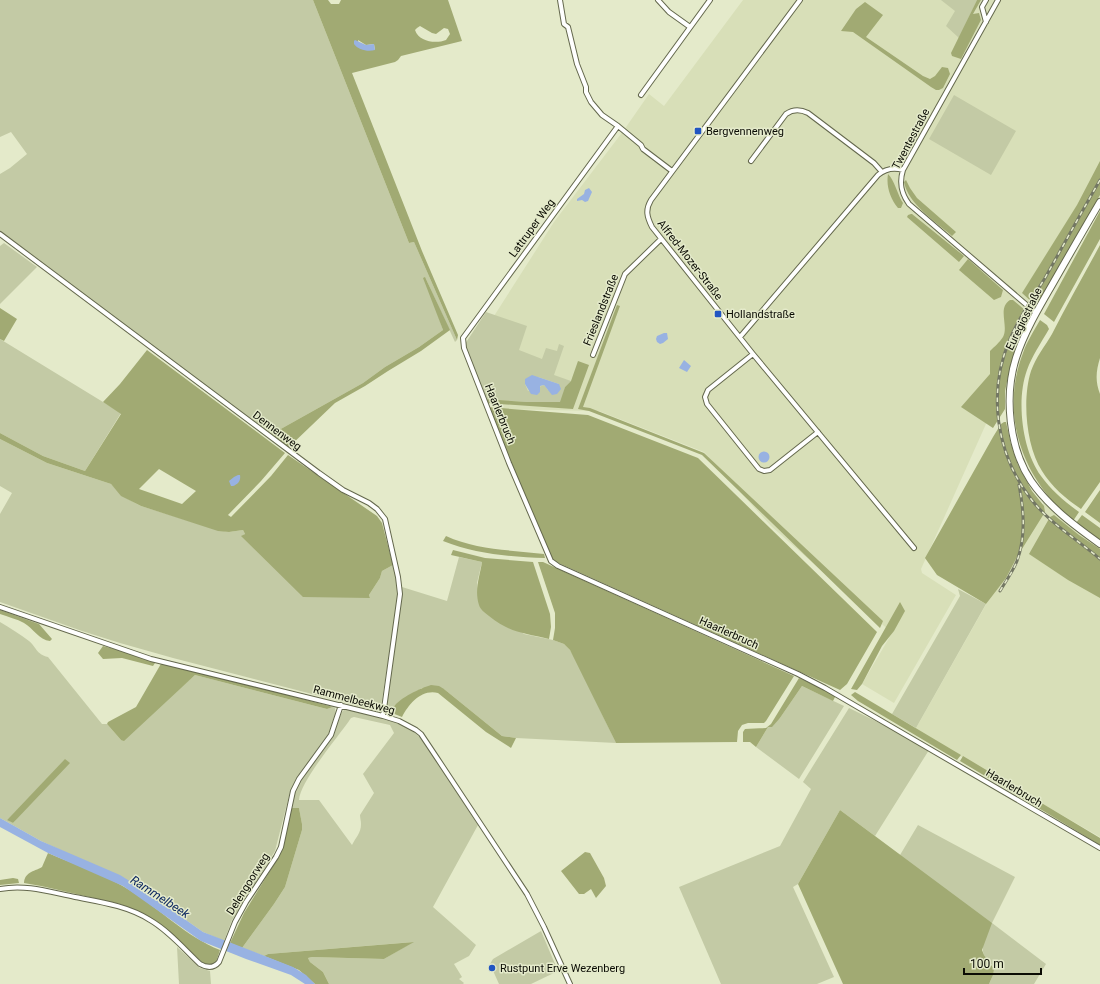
<svg xmlns="http://www.w3.org/2000/svg" width="1100" height="984" font-family="Roboto,sans-serif">
<rect width="100%" height="100%" fill="#e4eaca"/>
<!-- built -->
<path fill="#d8dfb8" d="M743 0H1100V181L1038 308 921 569 922 573 956 595 894 703 862 684 892 633 771 526 704 452 599 411 498 409 473 349 554 222 624 130 649 94 664 106Z
M1044 502 1100 543V837L915 730Z"/>
<!-- green -->
<path fill="#c3caa5" fill-rule="evenodd" d="M0 0H313L409 243 414 242 457 340 455 342 425 277 443 330 419 347 385 367 363 383 270 435 0 232V174L10 168 27 154 11 132 0 137Z
M941 0H977L959 38 946 26 955 11Z
M954 95 1016 131 991 175 929 139Z
M4 243 37 267 0 304V246Z
M486 312 527 326 519 350 542 359 546 348 557 351 559 344 564 346 554 375 571 381 565 387 561 402H526L484 399 463 347ZM538 377 559 384 548 390 544 385 528 391 525 384Z
M0 339 121 413 85 471 43 456 0 433Z
M0 439 47 463 111 484C119 494 130 501 141 506L218 530 229 532 243 530 245 534 242 536 248 542 370 598 369 595 380 578 382 571 393 565 397 581 398 597 381 706 378 709 374 710 173 658 120 643 82 631 0 602V514L12 493 0 486Z
M459 557 482 562 477 583 478 601 524 634 553 640 564 644 570 650 575 658 616 743 516 738 502 736 444 689 422 688 398 703 394 707 392 713 388 712 387 706 402 587 447 601Z
M958 589 986 604 916 728 892 714 960 596Z
M0 622C10 628 20 634 29 641 37 648 36 654 48 657L102 724H107L121 740 195 675 327 709 333 707 335 708 336 715 330 733 297 778 290 792 275 851 232 920 224 941 203 932 136 885 41 841 0 818ZM66 759 13 823 8 820H7Z
M802 686 844 706 799 779 756 747 768 727 780 718Z
M849 708 900 733 929 750 875 836 840 810 798 884 793 887 834 977 817 984H721L679 887 780 846 811 789 803 782Z
M344 710C359 711 395 720 408 727 414 731 419 737 424 742L478 825 433 907 476 945 469 956 454 964 462 977 459 979 464 983 463 984H329L323 972 310 962 308 958 312 957 384 959 413 942 268 954 264 956 242 948 274 904 285 887 302 830V824L299 808H290C295 780 316 761 331 738 336 730 338 720 342 712ZM354 717 390 725 394 733 363 774 374 793 360 815C360 818 361 821 361 824 361 833 356 837 352 845L319 800H299C300 781 339 736 351 718Z
M918 825 1015 877 992 923 1046 964 1034 984H989C1002 959 981 964 983 947L900 855Z
M541 931 558 971 531 984H499L490 964 493 959Z
M177 947 200 968 210 971 211 984H179Z"/>
<!-- forest -->
<path fill="#a1aa73" fill-rule="evenodd" d="M313 0H328L331 4H339L341 0H448L462 41 401 56 398 60 395 62 352 73 422 251 458 335 457 340 414 242 409 243ZM420 26 432 33 436 34 444 28 448 29 450 34 446 40C436 44 419 42 415 30L417 28ZM358 40 366 45 374 44 375 50 359 48Z
M977 0H981L973 14 979 13 981 20 961 59 952 56 951 53Z
M865 2 883 15 866 37 923 76 930 79 935 76 942 67 948 68 950 74 943 88 939 90H936L931 87 853 32 841 31 856 9Z
M1100 161V195L1042 299 1034 304 1022 293 1077 205Z
M888 174C894 179 898 196 903 203L901 208H898C890 198 886 186 888 174Z
M906 180 910 188 917 198 956 232 952 236C936 222 908 204 904 182Z
M1100 211V239L1054 322 1044 314Z
M911 214H912L964 256 959 262 907 217 908 215Z
M1100 245V358C1096 371 1095 381 1100 394V482L1081 509C1066 499 1051 486 1042 471 1026 446 1022 399 1031 371 1036 357 1045 346 1052 334 1067 304 1084 275 1100 245Z
M968 259 1003 290 1001 297 994 300 959 270Z
M425 277 450 330 421 351 388 371 365 386 335 403 288 448 270 435 363 383 385 367 419 347 443 330 423 278Z
M1010 300H1013L1026 311 1028 324 1018 344 1011 363 1005 391V409L993 428 961 407 990 374V351C994 347 1000 342 1003 337 1009 326 997 308 1010 300Z
M617 305 620 306 583 407 590 408 704 453 883 621 880 628 702 455 589 411 578 409Z
M0 308 17 319 4 341 0 339Z
M1040 320 1047 325 1049 329C1041 343 1032 356 1027 370 1016 400 1022 450 1041 476 1051 490 1065 502 1079 512L1073 521C1023 480 999 415 1023 353 1027 341 1034 331 1040 320Z
M147 350 285 453 261 481 228 515 231 517 271 476 288 455 377 516 382 523 393 565 382 571 380 578 369 595 370 598 303 597 241 536 245 534 243 530 229 532 218 531 141 506 121 496 111 484 47 463 0 439V433L43 456 85 471 121 414 103 402 120 384ZM159 469 196 491 182 504 139 489Z
M578 361 589 365 573 409 486 403 484 399 526 402H560L565 387 571 381Z
M487 407 588 415 698 458 877 632 847 684 840 690 552 560Z
M1004 422H1006L1011 444 1018 465 1032 491 1044 506 1045 512 1017 557 1006 578 986 604 937 575 925 558 993 437 1001 424Z
M1100 490V523L1085 512Z
M1054 515 1079 535 1100 549V598L1068 580 1029 554 1050 517Z
M1082 515 1100 528V541L1076 523Z
M446 536C476 550 511 550 544 554L545 558C511 557 476 554 443 541Z
M453 550 485 558 533 562 550 614 551 627 549 639C524 633 510 633 489 616 485 613 480 609 479 605 474 590 480 576 482 562L451 555Z
M538 562H543L794 676 766 721 764 723H748L742 725 738 731 737 742 616 743 570 650 564 644 553 640 555 628V613Z
M900 602 905 611 894 631 882 646 862 684 857 690 851 689Z
M0 610 39 624 52 639 50 641C39 640 33 628 24 623 17 619 8 617 0 614Z
M103 646 157 660 153 666 122 658 103 659 98 653Z
M162 662 333 707 327 709 195 675 124 741 121 740 107 724 108 722 136 707Z
M799 678 836 695 833 701 802 686 780 718 772 727H768L756 747 750 742H743V732L745 729 766 728 771 724Z
M431 685 439 686 444 689 502 736 516 738 511 748 486 732 438 693C421 689 409 704 402 717L392 713C393 711 393 709 394 707 399 698 421 688 431 685Z
M855 692 961 755 957 760 858 701 851 695Z
M963 756 1100 838V845L960 761Z
M65 759 70 763 13 823 7 820Z
M290 808H299L302 824V830L285 887 274 904 242 948 230 943 244 913 278 858 282 848Z
M840 810 992 923 982 950 984 955 994 969 993 975 989 984H843L798 884Z
M585 852 590 853 604 878 606 886 596 898 591 889 584 894H579L561 871Z
M48 853C76 865 106 875 131 891 161 910 187 937 220 950L216 962 209 965 203 963 172 935 138 911 120 904 41 886 24 883C25 872 33 872 42 867Z
M13 878 18 879 19 883 0 885V880Z
M414 942 384 959 312 957 308 958 310 962 323 972 329 984H315L299 970 264 956 268 954Z"/>
<!-- water -->
<path fill="#98b2e2" d="M355 40 366 45 374 44 375 50C368 52 358 50 354 44V41Z
M589 188 592 192 588 201 585 202 582 200 577 201V199L584 194 585 190Z
M664 333H667L668 339 663 343 660 344 657 342 656 339 657 336Z
M684 360 691 366 687 372 679 368Z
M532 375 559 384 561 389 557 394 552 395 544 385 540 386V392L537 395 531 394 525 384V379Z
M758.5 457a5.5 5.5 0 1 1 11 0a5.5 5.5 0 1 1-11 0Z
M238 475H240C241 481 238 484 233 486H231L229 481 234 477Z
M0 818 41 841 120 875 136 885 203 932 293 967 306 975 315 984H305L291 975 246 959 201 941 123 886 48 853 0 827Z"/>
<g fill="none" stroke-linecap="round" stroke-linejoin="round">
<!-- street casing -->
<g stroke="#64684d" stroke-width="6">
<path id="street" d="M560 0 564 24 568 27 577 64 586 87V92L591 102 602 115 618 126 641 145 643 149 672 171
M658 0 669 12 690 27
M800 0 651 200C645 210 647 217 652 227L753 354 914 548
M986 0 982 7 986 22
M998 0 903 170C899 183 901 193 909 204L1036 313
M641 95 710 0
M618 126 463 338 464 348 509 463 551 561 558 566 798 674 825 688 1100 848
M751 161 786 114C793 109 800 109 808 113L874 163 882 172
M0 234 319 473 343 490 369 503 377 509 385 519 398 577 400 594 383 716
M740 337 878 175C885 169 893 167 903 170
M753 354 708 390 705 397 707 404 759 469 764 471 770 470 818 432
M593 355 625 274 661 239
M0 607 151 659 383 716 399 721 416 730 421 734 437 758 527 894 544 927 570 984
M0 889C26 884 50 892 75 897 101 902 128 906 150 920 169 931 184 949 200 964 207 968 214 968 219 962L235 922 246 902 276 857 281 847 293 791 299 779 331 735 341 705"/>
</g>
<!-- secondary casing -->
<g stroke="#64684d" stroke-width="8">
<path id="secondary" d="M1100 202C1084 229 1068 257 1052 285 1038 309 1024 333 1016 358 1004 396 1009 448 1031 481 1049 507 1075 526 1100 544"/>
</g>
<!-- street -->
<use href="#street" stroke="#fff" stroke-width="4"/>
<!-- secondary -->
<use href="#secondary" stroke="#fff" stroke-width="6"/>
<!-- rail casing -->
<g stroke="#737763" stroke-width="3">
<path id="rail" d="M1100 180C1081 213 1063 246 1045 278 1033 298 1019 317 1010 339 987 392 996 454 1031 499 1050 524 1077 539 1100 559
M1000 591C1006 581 1013 571 1017 561 1026 537 1024 510 1019 485"/>
</g>
<!-- rail -->
<use href="#rail" stroke="#e4eaca" stroke-width="1.5" stroke-dasharray="4.5" stroke-linecap="butt"/>
</g>
<!-- markers -->
<g fill="#2155c2" stroke="#e4eaca" stroke-width="1.5">
<rect x="694" y="127" width="8" height="8" rx="2"/>
<rect x="714" y="310" width="8" height="8" rx="2"/>
<circle cx="492" cy="968" r="4"/>
</g>
<g text-anchor="middle" dominant-baseline="central" stroke-width="3" stroke-linejoin="round" paint-order="stroke">
<!-- poi labels -->
<g font-size="11" fill="#0b0c04" stroke="#e4eaca" text-anchor="start">
<text x="706" y="131">Bergvennenweg</text>
<text x="726" y="314">Hollandstraße</text>
<text x="500" y="968">Rustpunt Erve Wezenberg</text>
</g>
<!-- street labels -->
<g font-size="11" fill="#0b0c04" stroke="#e4eaca">
<text transform="translate(911 139) rotate(-62)">Twentestraße</text>
<text transform="translate(532 228) rotate(-54)">Lattruper Weg</text>
<text transform="translate(690 260) rotate(52)">Alfred-Mozer-Straße</text>
<text transform="translate(601 310) rotate(-68)">Frieslandstraße</text>
<text transform="translate(1024 319) rotate(-64)">Euregiostraße</text>
<text transform="translate(500 414) rotate(68)">Haarlerbruch</text>
<text transform="translate(277 431) rotate(37)">Dennenweg</text>
<text transform="translate(729 633) rotate(24)">Haarlerbruch</text>
<text transform="translate(354 700) rotate(15)">Rammelbeekweg</text>
<text transform="translate(1014 788) rotate(31)">Haarlerbruch</text>
<text transform="translate(248 884) rotate(-58)">Delengoorweg</text>
</g>
<!-- water labels -->
<g font-size="12" font-style="italic" fill="#0c2760" stroke="#e4eaca">
<text transform="translate(160 897) rotate(33)">Rammelbeek</text>
</g>
</g>
<!-- scale -->
<path d="M964 968v6h77v-6" fill="none" stroke="#0b0c04" stroke-width="2"/>
<text x="970" y="968" font-size="12" fill="#0b0c04" stroke="#e4eaca" stroke-width="3" paint-order="stroke">100 m</text>
</svg>
